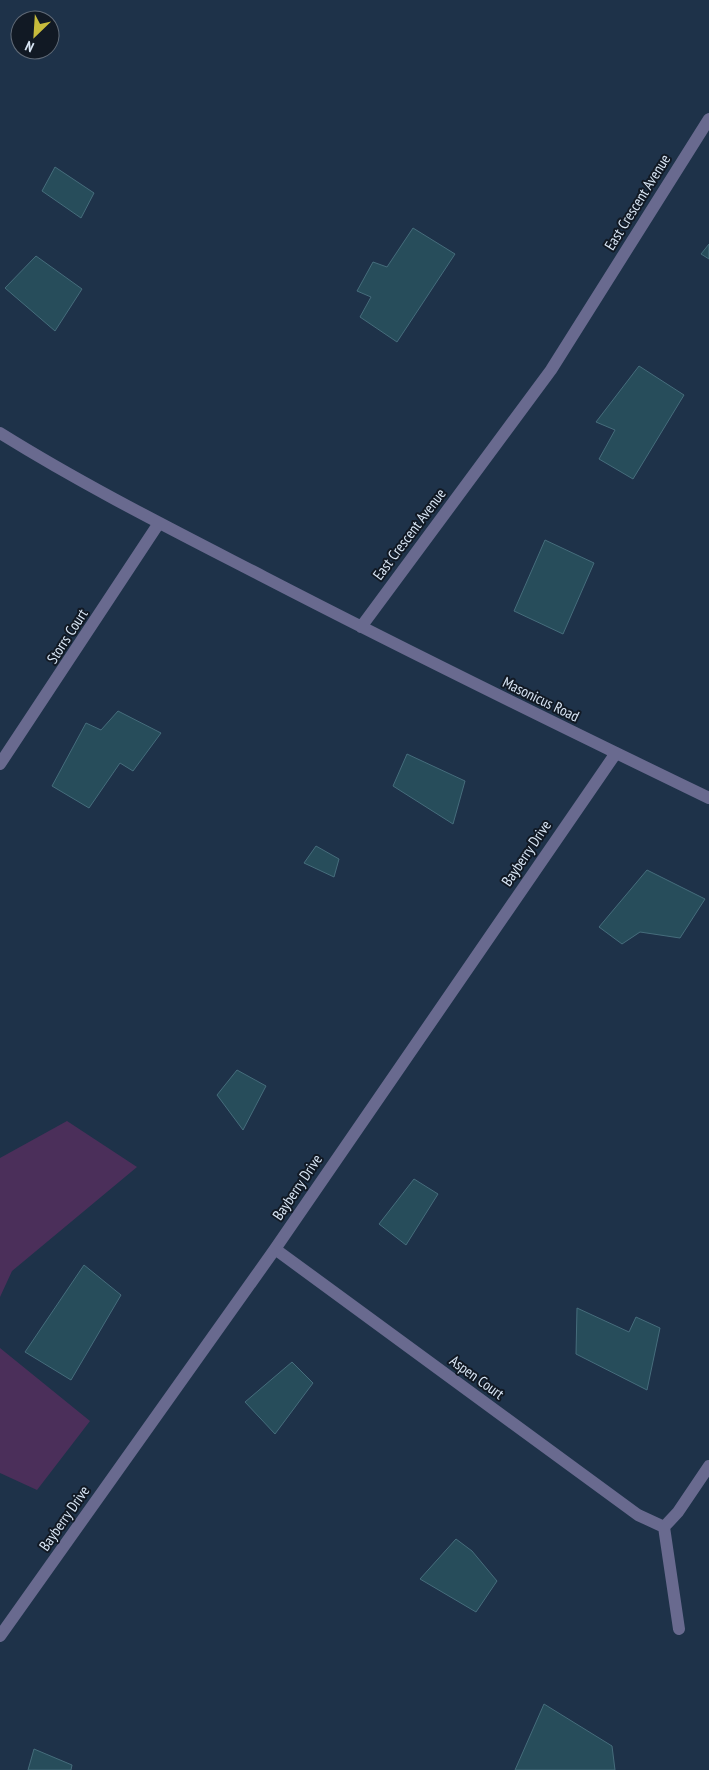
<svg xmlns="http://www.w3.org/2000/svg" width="709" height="1770" font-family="'PT Sans Narrow',sans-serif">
<rect width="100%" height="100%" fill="#1e3249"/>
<!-- green -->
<path fill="#4b2f5a" d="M67 1121 137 1167 12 1271 0 1297V1158Z
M0 1348 90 1421 37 1490 0 1473Z"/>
<!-- building -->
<path fill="#274d5b" stroke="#466d7c" d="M55 167 94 193 81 218 42 191Z
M413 228 455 254 397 342 360 317 371 297 357 291 373 262 387 267Z
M709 244V259L701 254Z
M36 256 82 289 55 331 5 288Z
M639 366 684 395 633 479 599 459 615 430 596 422Z
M545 540 594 563 563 634 514 611Z
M118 711 161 733 133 771 120 763 89 808 52 786 86 723 101 730Z
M407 754 465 781 453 824 393 786Z
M316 846 339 859 334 877 304 863Z
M647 870 705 899 680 938 640 932 622 944 599 927Z
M237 1070 266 1086 243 1130 217 1095Z
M414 1179 438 1194 406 1245 379 1224Z
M84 1265 121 1295 71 1380 25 1352Z
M577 1308 629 1332 636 1317 660 1328 647 1390 576 1354Z
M292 1362 313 1383 275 1434 245 1402Z
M456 1539 472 1551 497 1581 476 1612 420 1579Z
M544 1704 612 1746 615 1770H515Z
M34 1749 72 1765 71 1770H28Z"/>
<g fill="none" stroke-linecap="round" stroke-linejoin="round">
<!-- minor -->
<path stroke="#696a8f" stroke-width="12" d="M0 433C85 486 175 531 264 577 411 653 560 726 709 798
M361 627 551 370 709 119
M0 764 159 523
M275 1249 638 1515 664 1527 679 1629
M664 1527 678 1512 709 1466
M0 1636 275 1249 616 753"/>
</g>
<g text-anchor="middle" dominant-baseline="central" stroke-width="4" stroke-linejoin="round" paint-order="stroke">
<!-- street labels -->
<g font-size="15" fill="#d9e6f5" stroke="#111924">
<text transform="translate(637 202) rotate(-58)">East Crescent Avenue</text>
<text transform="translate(409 534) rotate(-53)">East Crescent Avenue</text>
<text transform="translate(67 636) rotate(-57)">Storrs Court</text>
<text transform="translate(541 699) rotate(26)">Masonicus Road</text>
<text transform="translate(526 853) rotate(-56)">Bayberry Drive</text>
<text transform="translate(297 1187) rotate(-56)">Bayberry Drive</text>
<text transform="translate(477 1377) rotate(36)">Aspen Court</text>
<text transform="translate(64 1518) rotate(-55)">Bayberry Drive</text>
</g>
</g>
<!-- north arrow -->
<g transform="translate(35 35) rotate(205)"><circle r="24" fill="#111924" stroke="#616b78"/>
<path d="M0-4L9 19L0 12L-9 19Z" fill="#c7bb3c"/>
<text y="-8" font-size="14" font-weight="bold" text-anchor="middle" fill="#d9e6f5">N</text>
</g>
</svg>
